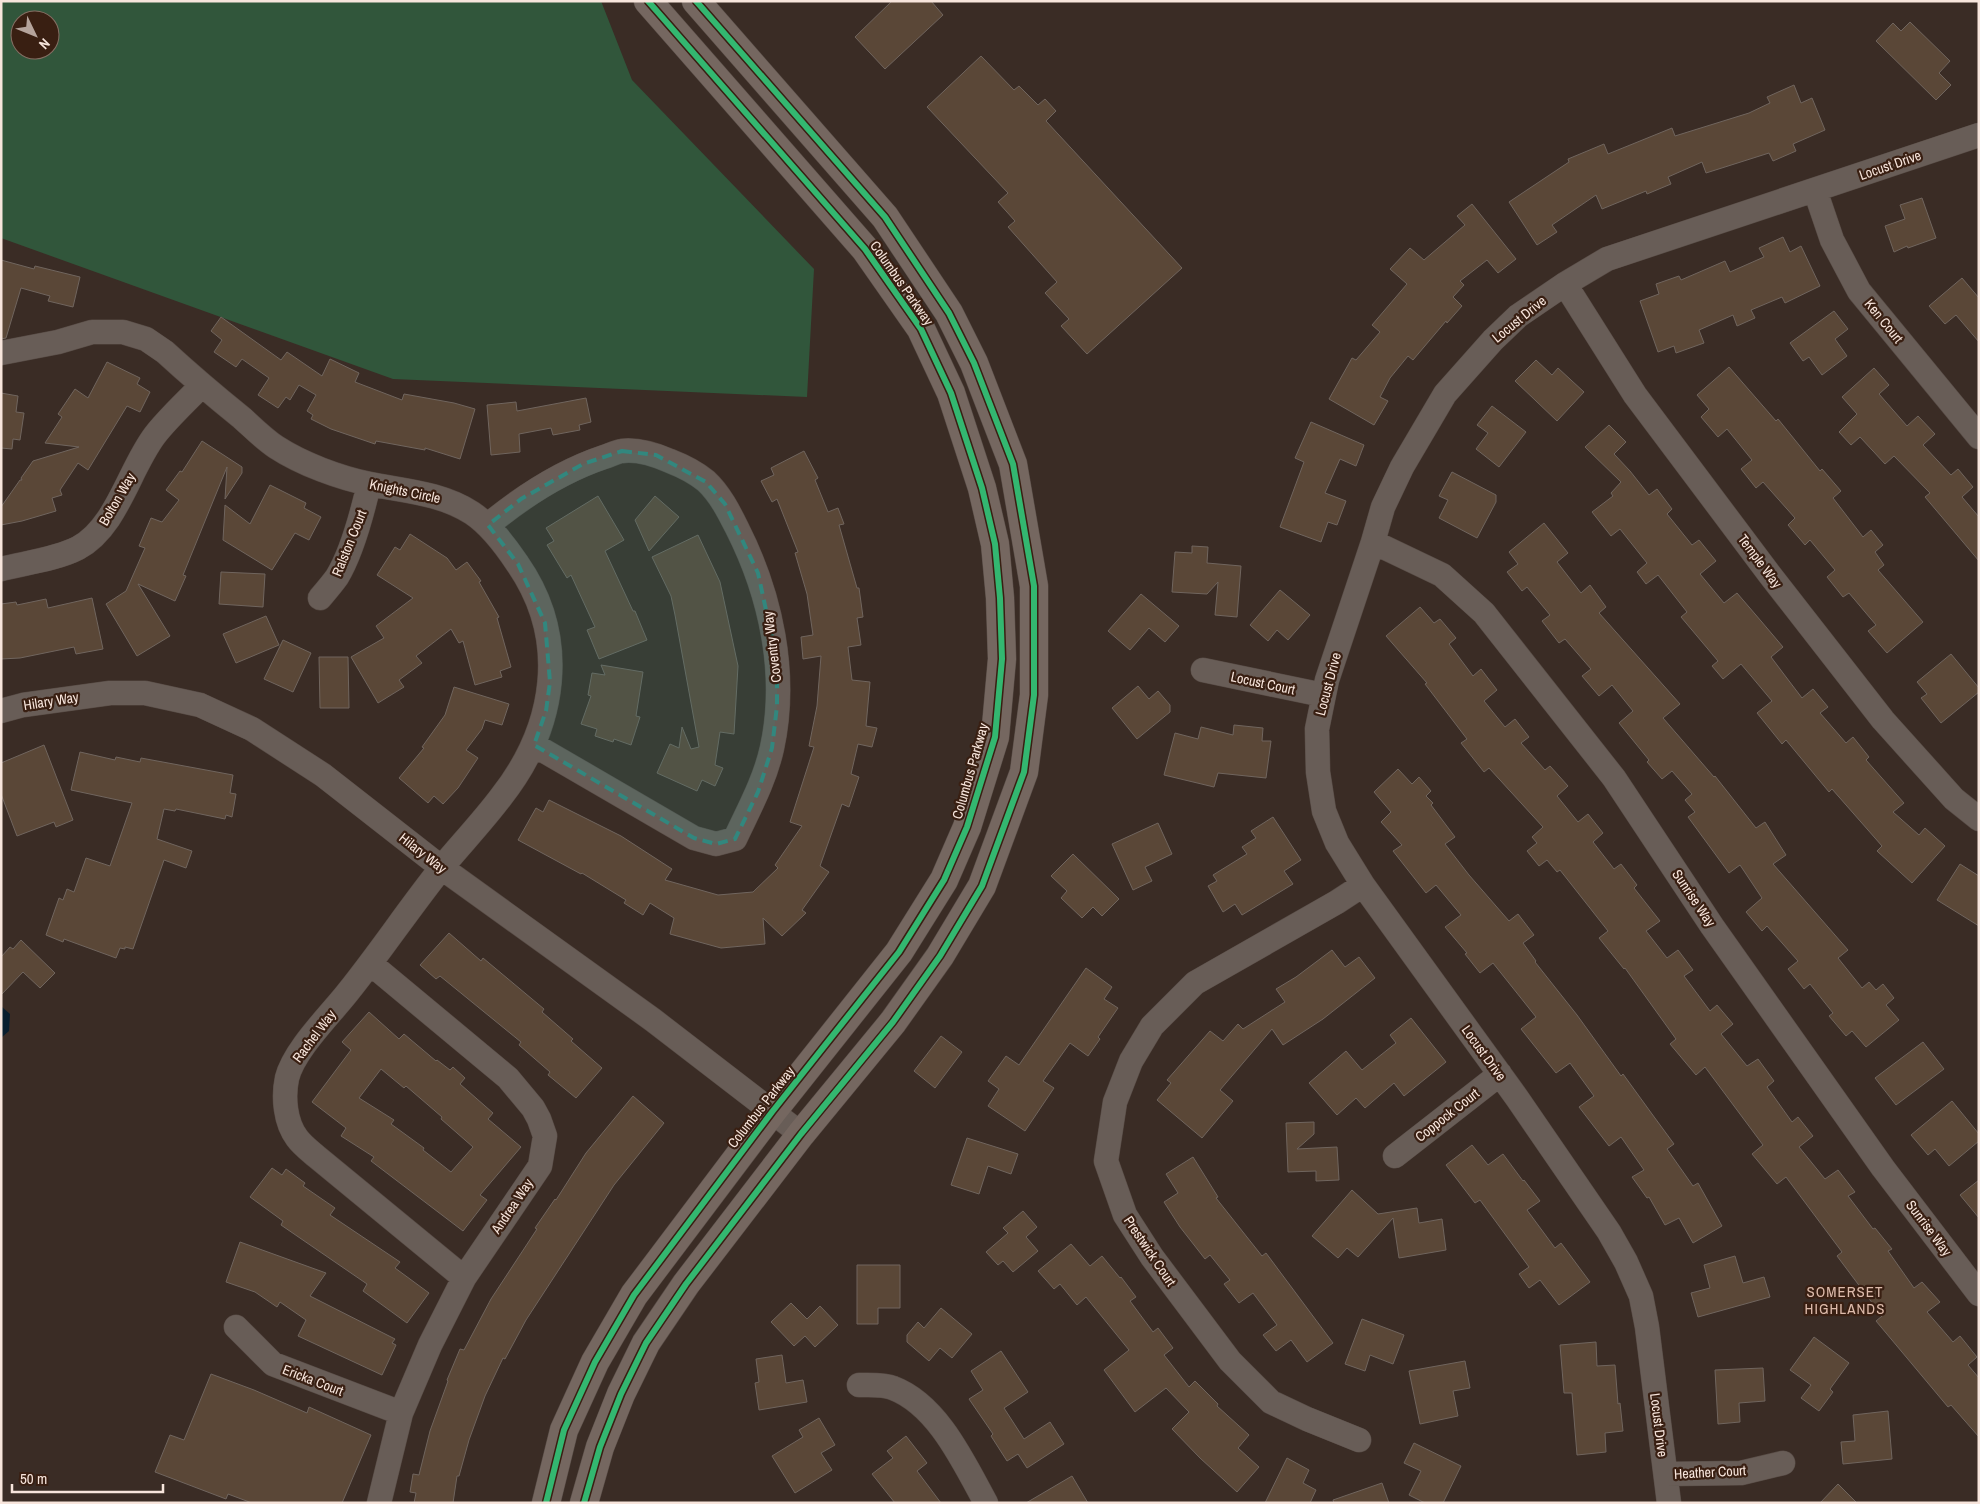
<svg xmlns="http://www.w3.org/2000/svg" width="1980" height="1504" font-family="'Archivo Narrow',sans-serif">
<rect width="100%" height="100%" fill="#3a2c25"/>
<!-- green -->
<path fill="#31563b" fill-rule="evenodd" d="M1 1H601L632 80 814 269 807 397 393 379 1 238ZM20 20H50V50H20Z"/>
<!-- water -->
<path fill="#091e2d" d="M2 1007 10 1014 9 1031 1 1038Z"/>
<!-- building -->
<path fill="#5a4737" stroke="#70655e" fill-rule="evenodd" d="M892 1H931L943 15 885 69 855 37Z
M1910 22 1950 61 1939 73 1951 85 1936 100 1876 41 1893 23 1901 31Z
M981 56 1014 90 1019 86 1038 105 1045 99 1056 111 1046 121 1182 268 1087 354 1061 326 1069 319 1045 293 1057 282 1008 227 1015 221 998 202 1008 193 927 107Z
M1794 85 1801 103 1812 98 1825 130 1793 144 1796 151 1773 161 1769 153 1706 173 1702 162 1668 177 1671 184 1647 194 1646 191 1602 209 1596 195 1552 225 1557 232 1537 245 1509 202 1569 162 1568 159 1604 144 1608 154 1672 128 1675 136 1749 113 1770 103 1767 97Z
M1922 198 1936 238 1908 248 1907 246 1894 252 1885 226 1905 219 1900 205Z
M1472 204 1516 259 1498 273 1487 260 1460 281 1464 285 1453 297 1462 306 1447 323 1446 321 1413 360 1408 356 1390 378 1380 397 1388 401 1374 425 1329 399 1352 358 1356 360 1380 332 1372 325 1407 284 1390 269 1410 248 1424 260 1465 225 1457 216Z
M1783 237 1790 252 1801 246 1820 286 1785 303 1782 297 1751 310 1755 318 1737 326 1733 315 1699 330 1704 343 1676 353 1674 346 1658 352 1640 301 1659 294 1656 284 1679 276 1681 280 1725 261 1730 272 1764 257 1759 248Z
M1 260 34 269 35 266 80 277 73 307 48 301 50 296 21 288 6 338 1 339Z
M1962 278 1979 298V342L1956 315 1945 324 1929 306Z
M1834 311 1848 329 1835 339 1847 356 1822 375 1809 357 1803 361 1790 343Z
M221 317 281 360 287 352 322 376 330 359 359 373 355 382 402 400 404 394 454 403 475 409 460 459 425 448V450L376 441 375 444 331 429 311 419 313 415 307 411 316 395 299 385 290 400 286 397 278 408 258 395 269 378 242 359 236 367 214 352 222 340 211 331Z
M1536 360 1552 375 1558 368 1584 392 1557 421 1515 381Z
M107 362 140 378 137 384 150 392 140 412 127 406 88 470 78 463 60 490 62 495 52 498 56 511 22 521 1 525V507L20 480H22L21 478 33 461 79 447 45 443 62 417 58 414 75 389 88 398Z
M1729 367 1776 421 1778 419 1820 471 1822 469 1841 491 1833 498 1863 537 1871 530 1883 545 1875 552 1884 565 1878 570 1923 622 1887 653 1868 631 1876 625 1849 593 1843 597 1827 577 1835 570 1810 540 1805 545 1788 525 1795 518 1763 482 1756 488 1741 469 1752 460 1727 429 1718 437 1701 417 1709 409 1697 395Z
M1874 368 1889 385 1879 394 1907 426 1918 416 1935 434 1923 445 1951 475 1958 469 1973 487 1962 497 1979 517V561L1925 497 1930 493 1894 456 1885 464 1860 437 1851 445 1839 432 1857 414 1842 397Z
M1 393 18 396 16 412 24 413 20 440 13 439 12 449 1 448Z
M586 398 591 422 579 425 580 430 553 435 551 428 519 434 520 452 491 455 487 405 516 402 517 411Z
M1492 406 1526 432 1499 467 1476 449 1488 433 1477 425Z
M1311 422 1364 445 1356 466 1340 459 1325 493 1346 501 1337 525 1328 522 1321 542 1280 527 1304 462 1295 458Z
M1609 425 1626 442 1614 454 1630 471 1649 495 1657 489 1672 509 1667 514 1692 545 1699 540 1716 561 1700 574 1724 603 1737 593 1761 621 1783 647 1771 657 1783 673 1802 698 1813 689 1828 707 1820 713 1846 743 1853 737 1869 757 1866 760 1904 803 1893 812 1919 835 1925 828 1945 846 1912 883 1877 851 1882 846 1832 789 1829 792 1786 740 1782 744 1757 713 1772 701 1741 664 1723 679 1712 666 1718 661 1681 617 1687 612 1658 575 1646 584 1637 572 1647 563 1620 529 1611 536 1592 512 1613 496 1611 493 1621 482 1585 447Z
M202 441 242 467V473L225 499 227 467 183 575 186 576 175 601 138 584 170 636 137 656 106 604 126 591 145 548 139 546 151 518 162 522 179 500 166 490 180 471 182 472Z
M804 451 818 478 815 480 828 512 838 508 844 524 839 525 857 588H859L863 617 857 618 861 645 848 647 852 680 870 682 866 726 877 728 872 747 858 744 851 774 859 777 849 807 842 804 820 866 829 872 802 910 806 913 782 936 763 918 765 944 721 948 670 934 674 918 650 903 643 915 624 903 626 900 582 873 581 874 518 840 536 808 543 812 549 800 621 836 672 869 665 880 718 895 753 892 778 868 775 865 802 826 790 822 814 747 809 746 817 706 821 656 803 659 801 637 813 635 807 594 795 553 798 552 777 499 772 502 761 481 774 475 771 468Z
M1452 472 1496 495V502L1477 538 1439 518 1448 500 1439 496Z
M270 485 306 503 304 508 321 517 309 540 295 533 272 570 223 540 225 505 250 524Z
M598 496 624 540 605 551 633 611H635L647 640 599 659 587 630 595 627 571 575 567 578 547 545 554 541 546 528Z
M655 496 679 517 649 551 635 520Z
M1544 523 1568 553 1557 562 1581 593 1590 585 1606 607 1599 613 1680 704 1663 718 1714 777 1715 776 1756 828 1765 822 1786 855 1773 864 1848 950 1838 958 1862 988 1869 982 1876 990 1883 984 1894 998 1886 1005 1899 1020 1866 1047 1852 1031 1846 1036 1829 1016 1833 1013 1810 984 1804 989 1788 969 1798 961 1767 926 1762 931 1746 912 1762 898 1740 865 1729 873 1688 817 1695 812 1685 800 1692 794 1672 771 1662 779 1647 762 1649 760 1619 723 1633 711 1612 685 1599 696 1582 676 1591 669 1565 639 1559 643 1542 621 1550 615 1527 587 1522 591 1507 572 1518 564 1509 552Z
M410 534 447 558 456 570 467 562 481 581 479 582 499 617 497 618 511 667 500 671 502 677 475 685 463 641 459 643 451 629 416 656 422 663 399 680 404 687 378 703 351 657 384 638 376 626 413 598 377 575 395 547 400 550Z
M698 535 720 582 738 666 734 734 720 732 715 765 723 768 715 786 702 780 697 791 657 773 670 744 679 748 682 727 691 749 699 747 675 615 671 596 652 557Z
M1192 546 1208 547 1207 563 1241 566 1237 617 1215 615 1218 582 1207 594 1172 592 1175 552 1192 553Z
M221 572 265 574 263 607 219 604Z
M1280 590 1310 615 1288 640 1277 630 1268 641 1250 625Z
M1141 594 1179 626 1165 642 1149 628 1130 650 1108 631Z
M92 598 103 649 76 654 74 647 20 658 1 659V604L16 602 17 605 46 599 48 608Z
M1420 607 1434 623 1440 619 1456 638 1449 644 1473 676 1481 669 1497 690 1484 701 1505 727 1515 719 1529 737 1521 743 1545 770 1550 766 1568 786 1557 796 1578 822 1588 814 1603 833 1593 842 1614 869 1621 864 1637 885 1634 888 1660 921 1646 931 1667 958 1678 950 1693 970 1684 976 1710 1011 1717 1005 1733 1024 1721 1034 1747 1066 1758 1059 1774 1081 1767 1087 1792 1122 1798 1117 1813 1136 1799 1147 1825 1179 1838 1170 1855 1192 1848 1196 1873 1229 1875 1228 1892 1249 1888 1251 1914 1288 1922 1282 1940 1302 1927 1312 1953 1342 1960 1336 1977 1357 1968 1365 1979 1378V1437L1951 1405 1948 1407 1876 1321 1882 1316 1837 1256 1842 1252 1786 1177 1777 1184 1752 1154 1763 1145 1705 1067 1696 1075 1670 1044 1676 1039 1625 968 1624 969 1599 938 1608 931 1560 870 1557 872 1547 860 1539 866 1527 851 1537 843 1532 837 1543 827 1489 768 1484 772 1461 743 1467 739 1425 684 1427 683 1386 636Z
M266 616 279 645 236 663 223 634Z
M283 640 311 653 293 692 264 679Z
M1951 654 1979 688V692L1941 723 1921 698 1927 694 1917 682Z
M319 657H348L349 708H320Z
M601 665 643 672 636 716 640 717 631 745 614 739 613 742 595 736 597 729 581 724 591 696 588 695 592 673 605 675Z
M1138 686 1149 699 1158 691 1170 705V712L1137 739 1112 708Z
M454 687 509 704 502 725 485 720 482 729 466 750 478 758 458 788 443 804 434 796 428 803 399 778 424 748 422 747 445 715Z
M1234 725 1263 728 1262 741H1271L1266 778 1218 773 1214 787 1164 775 1175 733 1198 739 1201 727 1233 735Z
M44 745 73 820 56 827 54 822 17 836 1 794V763Z
M80 752 115 760 116 757 140 762 141 758 233 775 230 793 236 794 232 817 226 815 225 819 176 809 175 811 164 809 157 839 192 851 186 868 164 860 133 949 125 947V949L120 948 116 958 64 939 63 942 46 935 59 898 63 900 67 889 74 892 86 858 110 866 132 803 71 790Z
M1398 769 1412 784 1419 777 1431 791 1426 796 1433 803 1431 805 1455 837 1445 844 1469 875 1509 921 1518 914 1534 935 1523 943 1536 961 1535 962 1577 1015 1621 1076 1623 1074 1652 1114 1674 1144 1667 1149 1693 1186 1698 1183 1722 1226 1693 1243 1679 1218 1665 1225 1649 1197 1647 1198 1632 1177 1644 1170 1621 1137 1609 1146 1579 1107 1594 1096 1570 1063 1556 1073 1521 1029 1536 1017 1493 963 1480 973 1465 954 1467 953 1445 927 1461 915 1436 885 1426 893 1393 851 1402 845 1381 822 1391 812 1374 792Z
M1273 817 1301 860 1284 871 1293 884 1242 915 1235 904 1223 912 1208 886 1217 881 1213 875 1247 854 1242 847 1256 838 1251 831Z
M1158 823 1172 854 1145 867 1152 881 1133 890 1112 844Z
M1073 854 1119 899 1102 916 1093 907 1082 918 1061 898 1067 891 1051 876Z
M1960 864 1979 876V926L1937 900Z
M449 933 481 961 483 958 544 1009 542 1012 573 1039 571 1041 602 1068 576 1098 548 1075 550 1072 519 1045 521 1042 440 976 436 979 420 965Z
M21 940 55 973 40 988 23 972 1 995V957L10 947 13 949Z
M1332 950 1345 967 1359 957 1375 978 1323 1019 1283 1045 1272 1029 1220 1090 1233 1101 1202 1138 1157 1100 1171 1083 1167 1080 1210 1031 1223 1041 1238 1024 1243 1029 1285 1002 1276 989 1296 977Z
M1086 968 1112 987 1104 999 1118 1008 1098 1037 1100 1039 1088 1056 1070 1043 1043 1081 1054 1088 1025 1131 988 1106 999 1089 988 1081 1006 1056 1019 1065Z
M369 1012 399 1039 404 1034 436 1061 437 1060 450 1070 453 1067 465 1078 460 1084 493 1113 488 1119 521 1147 480 1195 487 1200 463 1231 371 1161 374 1157 341 1136 346 1128 312 1102 351 1050 342 1042ZM381 1069 404 1088 406 1086 442 1117 441 1119 473 1147 451 1172 423 1150 424 1148 391 1124 394 1120 359 1098Z
M1411 1018 1446 1062 1404 1096 1394 1083 1365 1108 1356 1098 1337 1115 1309 1083 1346 1051 1362 1070 1396 1043 1390 1035Z
M941 1036 962 1052 935 1088 914 1071Z
M1923 1042 1944 1069 1896 1105 1875 1078Z
M633 1096 664 1123 614 1185 526 1320 505 1359 503 1358 485 1396 469 1440 459 1476H457L453 1503H414L416 1493 410 1492 413 1474 419 1475 430 1431 448 1381 447 1380 460 1349 464 1350 491 1299 537 1229 535 1228 555 1199 556 1200 586 1153Z
M1952 1101 1979 1134V1141L1949 1166 1935 1149 1928 1155 1911 1135Z
M1314 1122V1134L1297 1149 1337 1147 1339 1180 1316 1181V1171L1288 1172 1286 1123Z
M967 1138 1018 1154 1011 1174 988 1166 979 1194 951 1185Z
M1472 1145 1488 1165 1503 1154 1523 1181 1524 1180 1540 1201 1527 1210 1555 1248 1561 1243 1590 1282 1559 1305 1540 1280 1529 1288 1519 1274 1529 1267 1480 1200 1475 1203 1446 1165Z
M1193 1157 1218 1197 1216 1198 1262 1256 1266 1253 1333 1343 1307 1362 1291 1340 1276 1351 1263 1335 1277 1325 1253 1293 1239 1303 1224 1284 1230 1280 1210 1255 1205 1259 1180 1227 1164 1202 1178 1193 1166 1174Z
M272 1168 282 1175 286 1169 305 1183 303 1186 335 1208 330 1215 400 1262 395 1268 429 1293 407 1323 363 1291 367 1284 281 1225 283 1221 250 1197Z
M1979 1180V1218L1960 1195Z
M1352 1190 1378 1214 1417 1208 1419 1223 1442 1219 1446 1250 1399 1258 1393 1218 1358 1257 1347 1248 1338 1258 1312 1236Z
M1023 1211 1037 1227 1026 1237 1038 1251 1013 1272 1003 1261 998 1265 986 1252 1008 1233 1003 1228Z
M240 1242 326 1273 310 1296 395 1339 392 1343 396 1345 382 1375 298 1336 306 1320 280 1302 277 1307 255 1292 226 1282Z
M1071 1244 1090 1266 1102 1256 1120 1278 1121 1277 1136 1297 1130 1301 1153 1332 1158 1328 1173 1348 1164 1355 1189 1387 1195 1381 1218 1404 1217 1406 1249 1435 1238 1448 1259 1467 1237 1492 1200 1458 1172 1429 1189 1412 1166 1388 1135 1412 1104 1370 1129 1350 1086 1297 1077 1305 1060 1284 1054 1289 1038 1271Z
M1735 1256 1743 1283 1764 1277 1770 1297 1698 1317 1691 1293 1710 1288 1704 1265Z
M857 1265H900V1308H878V1324H857Z
M791 1303 807 1319 820 1306 838 1325 815 1347 805 1336 794 1346 771 1322Z
M941 1308 972 1334 952 1358 940 1348 929 1361 907 1342V1335L918 1322 924 1328Z
M1362 1319 1404 1335 1393 1364 1370 1355 1365 1371 1345 1364Z
M1814 1337 1849 1363 1830 1389 1833 1392 1819 1411 1801 1398 1811 1385 1790 1370Z
M1596 1342 1597 1366 1615 1365 1618 1404 1620 1403 1623 1431 1605 1433 1606 1452 1577 1455 1572 1393H1564L1560 1345Z
M1001 1351 1028 1392 1004 1408 1024 1439 1050 1422 1064 1444 1027 1468 1018 1454 1007 1461 991 1436 993 1434 969 1399 983 1390 971 1371Z
M782 1355 786 1383 803 1380 807 1402 759 1410 755 1383 759 1382 756 1359Z
M1465 1361 1470 1388 1453 1391 1458 1416 1420 1424 1409 1371Z
M1763 1368 1765 1401 1739 1403 1740 1422 1718 1424 1715 1370Z
M211 1374 254 1390 307 1413 309 1407 371 1435 342 1503H252L228 1494 226 1499 155 1472 170 1435 184 1440Z
M1888 1411 1892 1459 1843 1464 1841 1442 1855 1441 1853 1415Z
M819 1418 835 1445 821 1453 832 1470 795 1493 772 1456 803 1437 799 1430Z
M906 1436 927 1463 917 1471 941 1503H895L872 1474 893 1458 887 1451Z
M1414 1443 1461 1466 1443 1503H1425L1409 1495 1421 1471 1404 1463Z
M1287 1458 1309 1470 1303 1483 1316 1490 1310 1503H1265Z
M1072 1476 1088 1503H1026Z
M1382 1483 1389 1503H1334L1333 1500Z
M1838 1484 1857 1503H1820Z"/>
<g fill="none" stroke-linecap="round" stroke-linejoin="round">
<!-- minor casing -->
<g stroke="#574b45" stroke-width="25">
<path id="minor" d="M1815 190 1832 240 1859 291 1979 437
M1565 284 1635 395 1770 575 1883 720 1954 799 1979 819
M1 353 58 342 92 332H123L146 339 165 352C190 375 216 397 242 418 253 428 264 439 276 447 302 464 340 478 370 484 405 491 441 493 472 513 490 525 505 545 517 563 570 639 556 727 501 797 483 821 462 843 443 866 410 907 381 951 348 992 330 1015 294 1050 287 1078 283 1097 285 1122 297 1138 302 1145 310 1151 317 1157L464 1278
M488 525C522 497 562 471 604 457 610 455 616 452 622 451 638 449 656 455 670 461 683 466 695 472 706 481 720 494 729 512 737 528 771 595 788 674 772 748 765 780 749 809 735 839L716 844 694 838 534 745
M1373 542 1442 575 1484 613 1614 778 1712 926 1883 1168 1979 1294
M1 569C25 563 57 559 78 548 117 527 129 469 155 435 169 417 186 402 202 385
M320 598C326 591 332 584 337 577 351 554 363 510 369 484
M1203 670 1323 695
M1 711 23 705 110 693H145L200 705 252 729 323 775 442 868 653 1020 801 1134
M371 964 508 1078 533 1108 539 1119 545 1136 540 1166 464 1278 430 1345 401 1413 379 1503
M1395 1156 1500 1074
M236 1327 273 1364 401 1413
M859 1385C869 1385 884 1384 893 1388 938 1405 964 1463 986 1503
M1359 1440 1307 1419 1271 1402 1230 1361 1152 1257 1125 1215 1106 1161 1115 1102 1131 1061 1152 1026 1195 983 1337 902 1363 885
M1666 1474 1741 1473 1783 1463
M1669 1503 1647 1327 1641 1296 1626 1262 1609 1232 1517 1098 1363 885 1337 843 1324 811 1318 772 1317 729 1327 680 1373 542 1383 507 1402 467 1445 394 1493 340 1518 316 1565 284 1607 259 1979 135"/>
</g>
<!-- primary casing -->
<g stroke="#574b45" stroke-width="29">
<path id="primary" d="M546 1503 564 1430 595 1362 634 1295 772 1112 899 952 944 880 967 827 995 737 1002 659 1000 598 995 544 982 488 951 393 921 329 865 249 648 1
M584 1503 600 1447 621 1394 646 1343 686 1284 801 1134 893 1022 940 956 982 886 1024 772 1034 695V586L1013 464 974 363 949 313 885 217 696 1"/>
</g>
<!-- minor -->
<use href="#minor" stroke="#685d57" stroke-width="24"/>
<!-- primary -->
<use href="#primary" stroke="#756760" stroke-width="28"/>
<!-- cycleway casing -->
<g stroke="#391f12" stroke-width="9">
<path id="cycleway" d="M546 1503 564 1430 595 1362 634 1295 772 1112 899 952 944 880 967 827 995 737 1002 659 1000 598 995 544 982 488 951 393 921 329 865 249 648 1
M584 1503 600 1447 621 1394 646 1343 686 1284 801 1134 893 1022 940 956 982 886 1024 772 1034 695V586L1013 464 974 363 949 313 885 217 696 1"/>
</g>
<!-- cycleway -->
<use href="#cycleway" stroke="#33b770" stroke-width="6"/>
</g>
<!-- marked area -->
<path fill="#32877e" fill-opacity="0.2" stroke="#32877e" stroke-width="4" stroke-dasharray="10 6" stroke-linejoin="round" d="M622 451 656 455 706 482 725 504 758 573 777 661V706L772 748 758 792 735 839 716 844 694 838 534 745 546 711 550 682 545 623 518 564 488 525 521 499 583 464Z"/>
<g text-anchor="middle" dominant-baseline="central" stroke-width="4.5" stroke-linejoin="round" paint-order="stroke">
<!-- street labels -->
<g font-size="14" fill="#f7e5dc" stroke="#391f12">
<text transform="translate(1890 165) rotate(-19)">Locust Drive</text>
<text transform="translate(902 283) rotate(55)">Columbus Parkway</text>
<text transform="translate(1519 319) rotate(-39)">Locust Drive</text>
<text transform="translate(1884 321) rotate(51)">Ken Court</text>
<text transform="translate(405 491) rotate(12)">Knights Circle</text>
<text transform="translate(117 499) rotate(-60)">Bolton Way</text>
<text transform="translate(349 543) rotate(-68)">Ralston Court</text>
<text transform="translate(1760 561) rotate(53)">Temple Way</text>
<text transform="translate(772 647) rotate(-97)">Coventry Way</text>
<text transform="translate(1263 683) rotate(12)">Locust Court</text>
<text transform="translate(1328 684) rotate(-75)">Locust Drive</text>
<text transform="translate(51 701) rotate(-9)">Hilary Way</text>
<text transform="translate(970 771) rotate(-74)">Columbus Parkway</text>
<text transform="translate(423 853) rotate(38)">Hilary Way</text>
<text transform="translate(1694 898) rotate(56)">Sunrise Way</text>
<text transform="translate(314 1036) rotate(-53)">Rachel Way</text>
<text transform="translate(1484 1053) rotate(54)">Locust Drive</text>
<text transform="translate(761 1107) rotate(-52)">Columbus Parkway</text>
<text transform="translate(1447 1115) rotate(-38)">Coppock Court</text>
<text transform="translate(512 1206) rotate(-56)">Andrea Way</text>
<text transform="translate(1929 1228) rotate(53)">Sunrise Way</text>
<text transform="translate(1150 1251) rotate(56)">Prestwick Court</text>
<text transform="translate(313 1380) rotate(21)">Ericka Court</text>
<text transform="translate(1659 1425) rotate(83)">Locust Drive</text>
<text transform="translate(1710 1472) rotate(-3)">Heather Court</text>
</g>
<!-- neighbourhood labels -->
<g font-size="15" letter-spacing="1" fill="#ddbbab" stroke="#391f12">
<text x="1845" y="1291">SOMERSET<tspan x="1845" dy="17">HIGHLANDS</tspan></text>
</g>
</g>
<!-- border -->
<rect width="1980" height="1504" fill="none" stroke="#f7e5dc" stroke-width="5"/>
<!-- north arrow -->
<g transform="translate(35 35) rotate(133)"><circle r="24" fill="#391f12" stroke="#856e63"/>
<path d="M0-4L9 19L0 12L-9 19Z" fill="#b5a49c"/>
<text y="-8" font-size="14" font-weight="bold" text-anchor="middle" fill="#f7e5dc">N</text>
</g>
<!-- scale -->
<path d="M12 1484v8h151v-8" fill="none" stroke="#f7e5dc" stroke-width="2.5"/>
<text x="20" y="1484" font-size="15" fill="#f7e5dc" stroke="#391f12" stroke-width="4" paint-order="stroke">50 m</text>
</svg>
